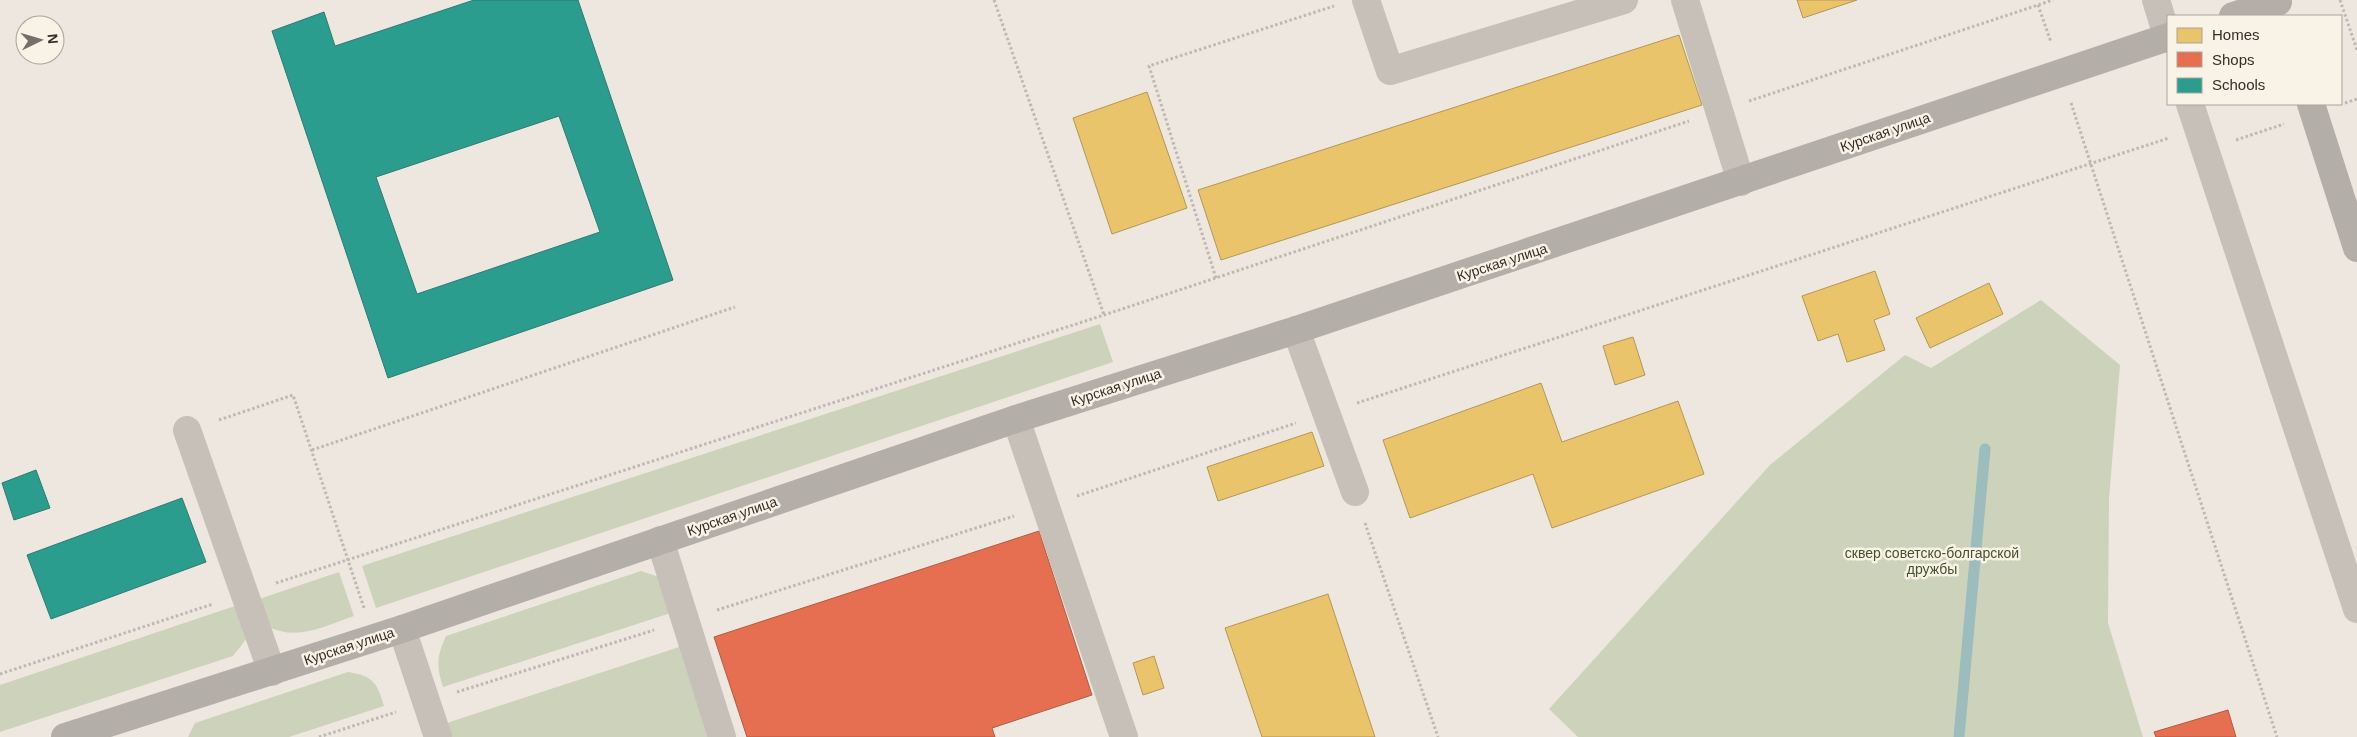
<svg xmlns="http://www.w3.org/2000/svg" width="2357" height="737" font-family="Helvetica,sans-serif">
<rect width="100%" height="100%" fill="#ede7e0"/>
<!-- green -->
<path fill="#cdd2ba" d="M2041 300 2120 365 2109 499 2108 623 2143 737H1578L1549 709 1770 465 1905 355 1931 368Z
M1100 324 1113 362 376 608 362 566Z
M641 571 659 577 677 611 443 687C436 667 437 655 446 636Z
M339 572 354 616C324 626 299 641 268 627L259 599Z
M241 604 247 638 233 656 0 732V685Z
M679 647 708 737H452L447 723Z
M348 672C373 676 377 682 384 706L289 737H188L195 723Z"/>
<!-- homes -->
<path fill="#e9c46a" stroke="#b39756" d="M1797 0H1857L1803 18Z
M1679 35 1702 105 1221 260 1198 190Z
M1147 92 1187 208 1112 234 1073 118Z
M1875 271 1890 314 1874 320 1885 350 1847 362 1838 334 1818 341 1802 296Z
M1989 283 2003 314 1930 348 1916 318Z
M1633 337 1645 375 1615 385 1603 346Z
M1541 383 1562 442 1678 401 1704 474 1552 528 1533 474 1410 518 1383 440Z
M1312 432 1324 466 1218 501 1207 467Z
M1328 594 1375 737H1262L1225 628Z
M1154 656 1164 688 1143 695 1133 663Z"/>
<!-- shops -->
<path fill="#e76f51" stroke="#b25b44" d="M1039 531 1092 695 992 728 995 737H747L714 637Z
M2228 710 2236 737H2156L2154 732Z"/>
<!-- schools -->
<path fill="#2a9d8f" stroke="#2e7b70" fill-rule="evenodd" d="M474 0H578L673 280 388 378 272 31 324 12 335 46ZM559 116 600 232 417 294 376 177Z
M36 470 50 508 14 520 2 483Z
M182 498 206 562 51 619 27 555Z"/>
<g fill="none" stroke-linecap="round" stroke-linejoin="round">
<!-- stream -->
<path stroke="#9cbcbe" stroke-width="11" d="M1959 737 1985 449"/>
<!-- path -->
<path stroke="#beb8b2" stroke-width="3" stroke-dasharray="2.5 2.5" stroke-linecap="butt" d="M994 0 1104 315
M2340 0 2357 50
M2038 5 2051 42
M1749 101 2053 0
M2071 103 2277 737
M2345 103 2357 99
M2236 140 2284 124
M1216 278 1149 66 1334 6
M1357 403 2169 138
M219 420 293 395 364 608
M312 450 735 307
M1077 496 1296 423
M1365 523 1438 737
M276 583 1104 315 1689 121
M717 610 1014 516
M0 674 213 604
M457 692 654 630
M319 737 396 712"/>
<!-- minor -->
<path stroke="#c6c0b9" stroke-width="28" d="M1366 0 1390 71 1624 0
M1685 0 1741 182
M2156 0 2168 39
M2190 104 2357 609
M1296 330 1355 492
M1016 419 1124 737
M187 430 272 672
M660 540 722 737
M402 629 438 737"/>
<!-- major -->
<path stroke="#b4aea8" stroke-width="28" d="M2233 16 2278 2
M2311 104 2357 248
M65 737 402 629 1016 419 1296 330 2168 37"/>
</g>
<g text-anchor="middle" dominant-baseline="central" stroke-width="5" stroke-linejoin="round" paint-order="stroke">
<!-- street labels -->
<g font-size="14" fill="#362d27" stroke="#f9f2e7">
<text transform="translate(1885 132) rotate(-19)">Курская улица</text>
<text transform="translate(1502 262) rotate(-18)">Курская улица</text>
<text transform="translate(1116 387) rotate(-18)">Курская улица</text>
<text transform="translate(732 516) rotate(-19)">Курская улица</text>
<text transform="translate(349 646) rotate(-18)">Курская улица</text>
</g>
<!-- park labels -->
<g font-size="14" fill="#43542b" stroke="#f9f2e7">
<text x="1932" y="553">сквер советско-болгарской<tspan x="1932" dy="16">дружбы</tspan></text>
</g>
</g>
<!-- legend -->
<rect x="2167" y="15" width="175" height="90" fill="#f9f2e7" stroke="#aba39a"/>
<rect x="2177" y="28" width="25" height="15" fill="#e9c46a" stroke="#aba39a"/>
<text x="2212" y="40" font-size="15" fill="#362d27">Homes</text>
<rect x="2177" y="52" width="25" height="15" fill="#e76f51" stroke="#aba39a"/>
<text x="2212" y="65" font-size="15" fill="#362d27">Shops</text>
<rect x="2177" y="78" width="25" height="15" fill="#2a9d8f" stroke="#aba39a"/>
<text x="2212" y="90" font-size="15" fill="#362d27">Schools</text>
<!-- north arrow -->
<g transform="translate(40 40) rotate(85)"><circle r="24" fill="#f9f2e7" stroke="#aba39a"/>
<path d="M0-4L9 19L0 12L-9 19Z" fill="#766e68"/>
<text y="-8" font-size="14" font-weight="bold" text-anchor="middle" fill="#362d27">N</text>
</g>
</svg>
